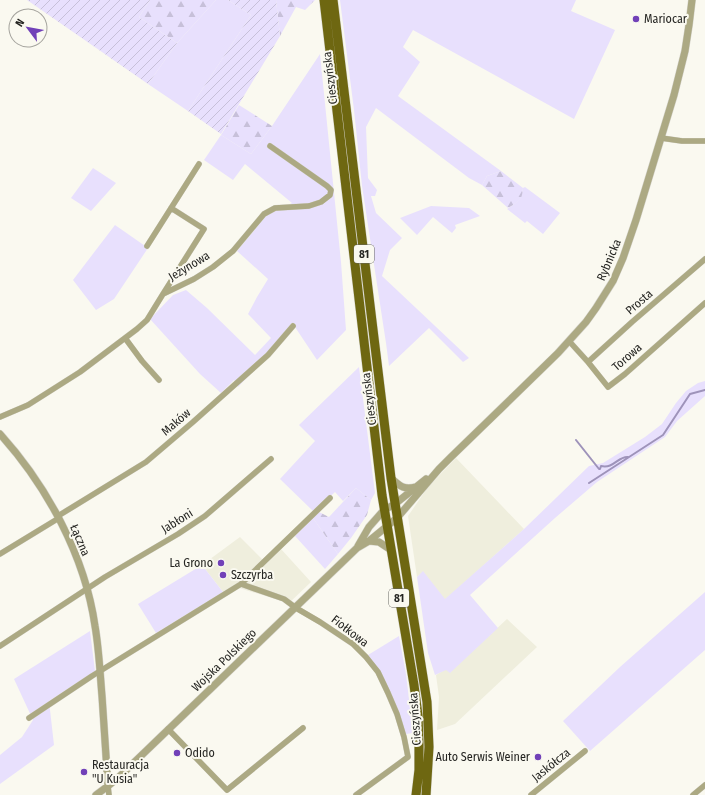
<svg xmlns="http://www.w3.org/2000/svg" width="705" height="795" font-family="'Fira Sans Condensed',sans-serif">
<defs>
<pattern id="forest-firs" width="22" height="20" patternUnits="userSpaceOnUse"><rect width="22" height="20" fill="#e8e0fd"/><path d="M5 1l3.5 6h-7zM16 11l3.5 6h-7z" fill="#c7c0d9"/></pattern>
<pattern id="garden-furrows" width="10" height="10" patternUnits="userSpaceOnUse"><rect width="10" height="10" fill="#e8e0fd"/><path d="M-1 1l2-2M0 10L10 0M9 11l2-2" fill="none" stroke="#c7c0d9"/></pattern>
</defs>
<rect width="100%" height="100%" fill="#faf9f0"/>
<!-- built -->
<path fill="#efeedd" d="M456 458 524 529 445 600 423 572 417 577 408 516 428 487Z
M240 537 266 563 281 549 311 582 287 605 282 601 239 588 223 592 202 565Z
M507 619 537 647 455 724 437 730 439 697 436 675 446 669 450 672Z"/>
<!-- grass -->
<path fill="#e8e0fd" d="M216 0H228L251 15 188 111 148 84 177 43Z
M340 0H576L571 11 615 30 574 119 413 30 403 47 420 62 398 96 501 171 487 176 482 185 469 178 376 108 366 127 368 178 377 190 375 196H371L376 213 402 238 390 250 382 276 469 358 463 362 429 328 389 366 386 343 362 186 354 110Z
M320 54 341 262 346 330 317 360 295 327 282 342 238 387 234 380 221 393 200 374 150 319 173 295 186 290 207 308 255 355 271 338 248 314 257 297 268 279 237 251 267 215 292 203 245 164 233 180 204 160 221 135 251 154 272 126Z
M93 168 116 183 91 211 71 198Z
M525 187 560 213 543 234 527 221 525 223 507 209C518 201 521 202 523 188Z
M431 206 469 208 480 216 455 225 456 228 452 233 433 217 417 235 400 218Z
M115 225 148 248 114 299 96 310 73 280Z
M359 367 375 493 371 500 356 488 343 501 335 492 314 512 280 479 315 441 299 425Z
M705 381V396L677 421 665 437 597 482 555 518 470 595 498 628 450 673 446 670 435 675 428 653 417 577 423 571 445 599 524 529 589 466 603 463 645 437 662 424 676 403 686 391 698 383Z
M313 518 338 554 325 569 295 536Z
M202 565 223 592 156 633 138 604Z
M705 592V650L590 751 563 721 620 667Z
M90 631 95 671 49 701 54 745 0 784V755L22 737 33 720 14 679Z
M399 636 406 674 413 733 406 734 368 655Z"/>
<!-- forest -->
<path fill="url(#forest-firs)" d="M150 0H216L177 43 139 17Z
M276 0H315L305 10 296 7 280 36Z
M239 105 272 126 251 154 221 135Z
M501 171 523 188C522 201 519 201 508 208L482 185 487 176Z
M356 488 371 500 367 515 351 538 338 554 313 518 319 512 329 517Z"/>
<!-- garden -->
<path fill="url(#garden-furrows)" d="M27 0H150L139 17 177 43 148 84Z
M228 0H276L280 36 221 134 188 111 251 15Z"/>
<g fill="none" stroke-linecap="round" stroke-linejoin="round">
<!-- stream -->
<path stroke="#9e93ba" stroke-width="2" d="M576 440 599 469H600L601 466C614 469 618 456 628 457
M589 483 663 435 690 394 705 390"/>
<!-- minor casing -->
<g stroke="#d4d3cb" stroke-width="6">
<path id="minor" d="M661 138 682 141H705
M147 246 199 164
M163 294 204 229 171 208
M125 338 142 361 159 380
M569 341 588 362 608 387 625 374 705 303
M588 362 632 322 705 259
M0 417 28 405 80 372 137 329 147 320 163 294 194 279 213 267 233 251 264 214 275 208 309 206 321 202 330 195 331 190 327 186 270 146
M58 516 146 462 193 422 268 355 293 326
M0 554 59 518
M241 584 330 498
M0 646 105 577 178 534 205 516 271 459
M29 718 92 676 241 584 284 599 296 608 320 622 353 644 366 657 378 672 388 693 397 714 404 737 408 757 356 795
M168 729 227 790 303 728
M108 786 109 795
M531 795 585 751
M693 795 705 785"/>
</g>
<!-- tertiary casing -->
<g stroke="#d4d3cb" stroke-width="8">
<path id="tertiary" d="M0 434C47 486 85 556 95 626 99 649 100 673 102 696 104 726 106 756 108 786
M391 478C400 486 403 490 416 487
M369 541 379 542 391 550
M358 546 369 527 384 510 395 504 426 479
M96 795 108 786 120 776 357 548 369 541 397 518 439 469 451 457 518 392 558 353 586 322 596 308 613 281 623 258 636 220 674 95 685 51 689 25 692 0"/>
</g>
<!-- primary casing -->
<g stroke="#d4d3cb" stroke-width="10">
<path id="primary" d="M324 0 382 495 414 685 418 715 419 744V770L416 795
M333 0 391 478 427 702 429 747 426 795"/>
</g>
<!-- minor -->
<use href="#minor" stroke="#aca983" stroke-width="5.5"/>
<!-- tertiary -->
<use href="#tertiary" stroke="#aca983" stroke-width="7"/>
<!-- primary -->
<use href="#primary" stroke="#6e6711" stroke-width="9"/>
</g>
<!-- markers -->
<g fill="#7141b8" stroke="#faf9f0" stroke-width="1.5">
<circle cx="636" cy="19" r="4"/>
<circle cx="221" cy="563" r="4"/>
<circle cx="223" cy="575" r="4"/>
<circle cx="177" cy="753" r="4"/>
<circle cx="538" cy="757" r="4"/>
<circle cx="84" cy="772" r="4"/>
</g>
<g text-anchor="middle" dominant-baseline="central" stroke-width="4" stroke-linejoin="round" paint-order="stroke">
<!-- shield labels -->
<g fill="#faf9f0" stroke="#656560" stroke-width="1">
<rect x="354" y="245" width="20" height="18" rx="3"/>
<rect x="389" y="589" width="20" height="18" rx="3"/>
</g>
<g font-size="11" font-weight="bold" fill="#252522">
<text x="364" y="254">81</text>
<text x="399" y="598">81</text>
</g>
<!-- poi labels -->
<g font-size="12" fill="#252522" stroke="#faf9f0" text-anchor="start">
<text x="644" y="19">Mariocar</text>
<text x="213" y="563" text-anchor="end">La Grono</text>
<text x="231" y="575">Szczyrba</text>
<text x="185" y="753">Odido</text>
<text x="530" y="757" text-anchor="end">Auto Serwis Weiner</text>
<text x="92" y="765">Restauracja<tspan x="92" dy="14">"U Kusia"</tspan></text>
</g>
<!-- street labels -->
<g font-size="12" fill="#252522" stroke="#faf9f0">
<text transform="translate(330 78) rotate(-97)">Cieszyńska</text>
<text transform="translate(609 260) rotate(-67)">Rybnicka</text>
<text transform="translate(189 266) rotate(-31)">Jeżynowa</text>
<text transform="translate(639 302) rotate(-41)">Prosta</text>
<text transform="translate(627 357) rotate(-41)">Torowa</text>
<text transform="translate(369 399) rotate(-97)">Cieszyńska</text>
<text transform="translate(176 422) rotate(-41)">Maków</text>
<text transform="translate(177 521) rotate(-32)">Jabłoni</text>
<text transform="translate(80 540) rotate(67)">Łączna</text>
<text transform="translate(350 631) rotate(38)">Fiołkowa</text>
<text transform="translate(224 660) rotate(-44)">Wojska Polskiego</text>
<text transform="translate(415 719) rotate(-94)">Cieszyńska</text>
<text transform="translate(551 765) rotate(-39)">Jaskółcza</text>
</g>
</g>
<!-- north arrow -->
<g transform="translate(28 28) rotate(302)"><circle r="19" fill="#faf9f0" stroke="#a5a49e"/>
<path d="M0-3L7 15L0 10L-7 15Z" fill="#7141b8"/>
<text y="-6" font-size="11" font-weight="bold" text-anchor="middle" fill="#252522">N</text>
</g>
</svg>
